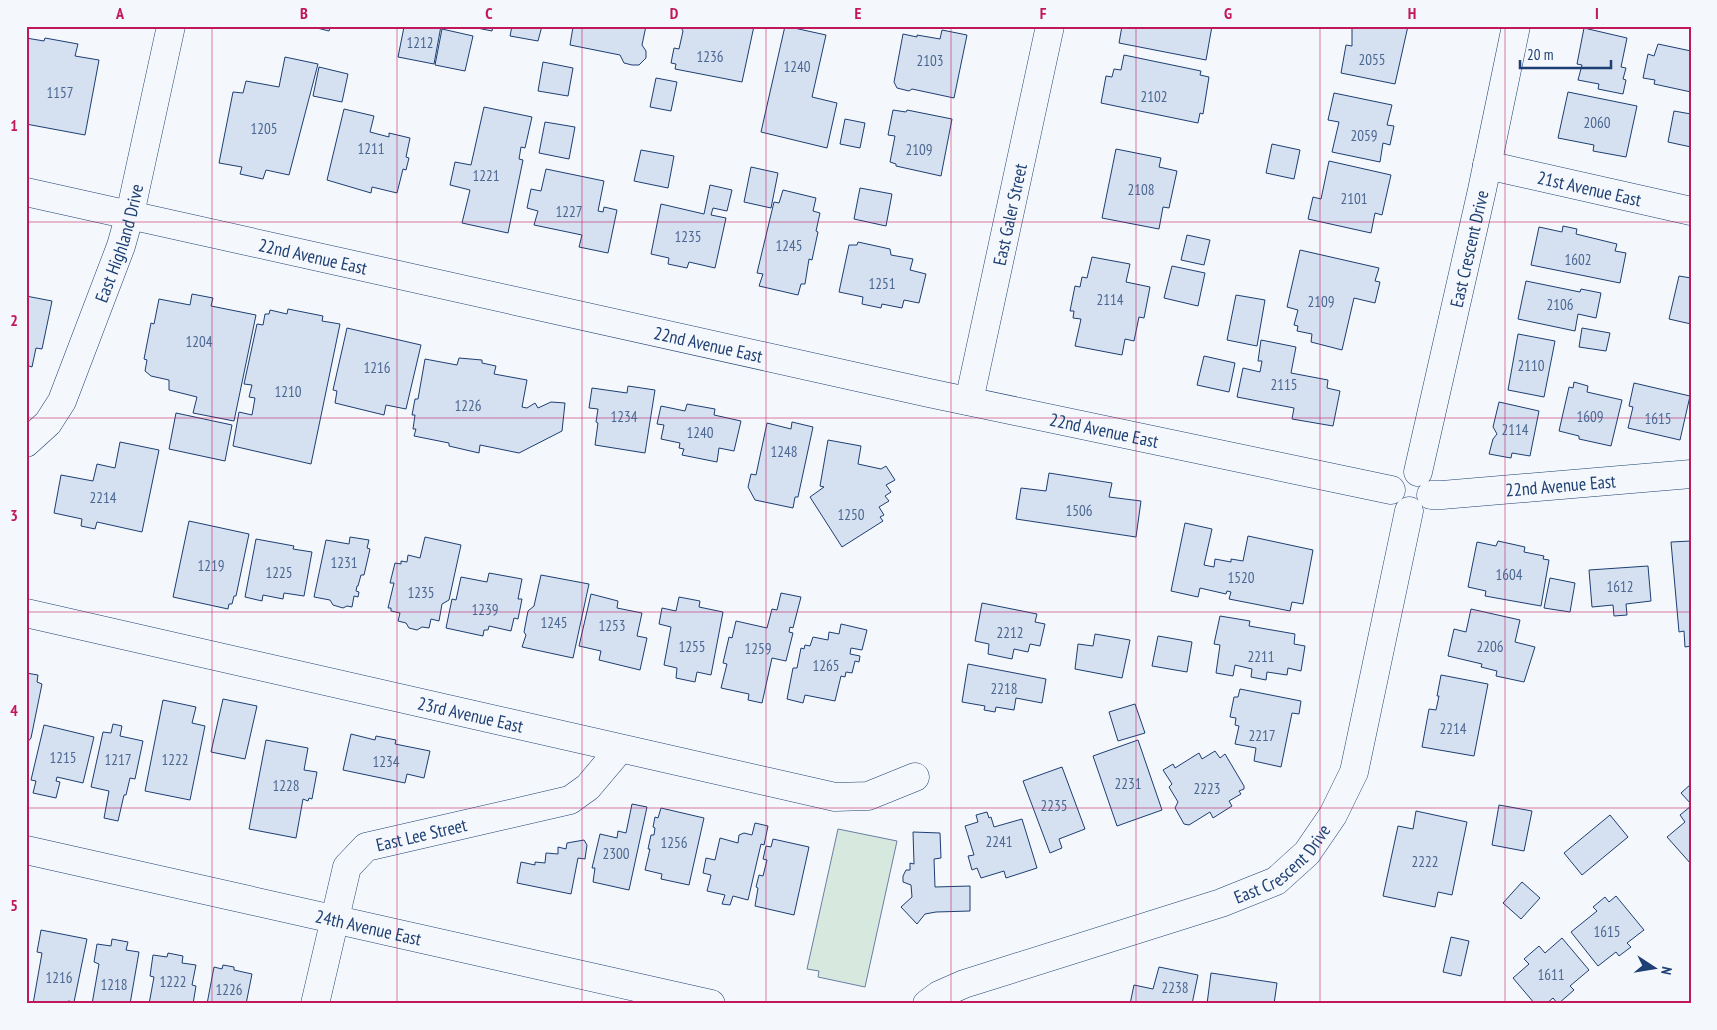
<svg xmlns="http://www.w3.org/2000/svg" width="1717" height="1030" font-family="'PT Sans Narrow',sans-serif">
<rect width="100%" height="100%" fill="#f4f7fb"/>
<!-- green -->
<path fill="#d7e8df" stroke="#687fa3" d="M838 829 897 841 865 987 818 977 819 971 807 969Z"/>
<!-- building -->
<path fill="#d5e0f0" stroke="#1d3f73" d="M309 26H331L329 31Z
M399 26H441L434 64 398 57 404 27Z
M467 26H493L492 31Z
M512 26H542L538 41 510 36Z
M571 26H646L642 45 646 51V58L639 65H632L624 63 620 55 570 45 573 27Z
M680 26H754L742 82 675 69 676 64 671 63 674 48 679 49 683 31Z
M785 26 826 35 812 97 837 103 827 148 761 132Z
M1122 26H1212L1206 60 1119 43Z
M1352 26H1408L1395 84 1341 73 1346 45 1352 46Z
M1584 28 1627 38 1621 67 1626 68 1623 79 1626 80 1623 94 1598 89 1599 84 1578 80 1582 65 1577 64Z
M442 29 473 36 465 71 435 65Z
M942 30 967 35 954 98 912 89 909 91 897 88 894 82 903 34 917 37V35L940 39Z
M26 38 44 41 45 38 78 44 75 56 99 60 85 135 26 124Z
M1658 44 1691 51V92L1654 84 1655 80 1643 78 1648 54 1654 56Z
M1124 55 1201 71 1200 75 1209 77 1203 114 1200 113 1198 123 1101 103 1106 76 1112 77 1114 69 1121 70Z
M285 57 318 64 289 175 266 170 263 179 240 174 242 167 219 163 233 92 243 93 246 81 279 87Z
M543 62 573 68 568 96 538 91Z
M319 67 348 74 342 102 313 96Z
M656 78 677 82 671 111 650 107Z
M1568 92 1637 106 1626 157 1593 151 1594 145 1558 138Z
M1334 93 1392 105 1387 125 1394 126 1390 145 1383 143 1380 162 1332 152 1339 122 1328 120Z
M484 107 532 117 525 148 521 147 519 159 523 160 508 233 462 223 470 190 450 185 455 162 471 165Z
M344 109 374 116 370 132 389 137V133L410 138 406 157 409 158 406 170 403 169 397 193 372 187 371 193 327 180Z
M893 110 906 112 907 110 952 119 941 176 896 166V164L890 162 895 136 888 135Z
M1674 111 1691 114V147L1668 142Z
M845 119 865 123 860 148 840 144Z
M545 122 575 127 569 159 539 153Z
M1272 144 1300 150 1294 179 1266 173Z
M1116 149 1161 158 1159 167 1177 171 1169 208 1163 207 1159 229 1102 218Z
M641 150 674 156 668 188 634 181Z
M1329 161 1391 175 1382 215 1375 213 1371 233 1308 219 1313 197 1321 199Z
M751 167 778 173 771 208 744 202Z
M546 169 604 181 598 211 603 212 604 207 617 210 608 253 579 247 582 235 534 225 538 211 527 208 531 189 541 191Z
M710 185 732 190 727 211 713 208 711 215 726 218 715 268 689 262 687 268 668 264 669 258 651 254 661 204 704 214Z
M860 188 892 194 886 226 854 219Z
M783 190 816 198 813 211 820 213 816 231 818 232 812 260 809 259 805 284H801L798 295 759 286 763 274 757 273 774 202 779 203Z
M1563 226 1577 229 1576 234 1617 244 1615 251 1626 253 1620 283 1531 265 1539 227 1562 232Z
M1187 235 1210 240 1204 265 1181 260Z
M858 242 890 249 891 255 913 259 910 270 926 274 919 303 904 300 902 308 882 304 881 308 862 304 863 297 839 292 849 245H857Z
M1300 250 1379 268 1375 281 1380 282 1375 303 1354 298 1342 350 1311 342 1312 334 1297 331 1298 326 1294 325 1298 310 1287 307Z
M1092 257 1130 264 1126 282 1150 287 1144 318 1139 317 1134 341 1125 339 1122 355 1075 346 1081 319 1073 318 1074 311H1070L1075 286 1080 287 1082 277 1087 278Z
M1172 266 1205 273 1198 306 1164 298Z
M1679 276 1691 278V324L1669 319Z
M1526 281 1580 292 1581 289 1601 293 1596 318 1578 314 1575 331 1518 319Z
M192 294 213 298 211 306 256 315 234 421 193 413 197 397 169 390V380L151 376 145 371 147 360 144 359 151 323 154 324 159 299 190 305Z
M1236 295 1265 300 1257 346 1227 340Z
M26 296 52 301 42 349 36 348 32 367 26 365Z
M288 309 323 316 322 321 340 324 311 464 233 446 239 412 252 415 255 398 249 397 252 385 244 384 257 324 263 325 265 314H269L270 310 287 314Z
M347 328 421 345 406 409 386 405 384 415 335 403 337 391 333 390Z
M1582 328 1610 333 1606 351 1579 347Z
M1518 334 1555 341 1544 397 1508 390Z
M1261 340 1296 347 1291 373 1328 380 1327 388 1340 391 1333 426 1292 419 1294 408 1237 397 1243 368 1260 372 1262 361H1258Z
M1204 356 1235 363 1229 392 1197 385Z
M459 358 482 360V363L496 366 494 374 527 380 522 407 527 408 535 403 538 408 551 402 565 403 562 431 519 453 480 445 479 453 449 446V443L414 436 416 429H413L415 415H412L415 399H418L425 359 457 365Z
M1574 382 1588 386 1587 392 1622 400 1611 446 1579 439V436L1559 431 1569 387 1573 388Z
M1634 383 1690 396 1680 440 1628 428 1633 407 1629 406Z
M628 386 655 390 645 453 595 445 598 423 596 422 598 409 589 408 592 388 627 393Z
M1499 402 1539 411 1530 456 1512 453 1511 458 1489 454 1493 439 1497 434 1493 427Z
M687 404 715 409 714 415 741 421 734 451 719 448 717 462 682 455 684 449 679 448 680 443 661 439 664 425 657 424 661 406 685 411Z
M176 413 232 425 225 461 169 449Z
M792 422 813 427 798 497H795L793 508 755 500 748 487 751 474 756 475 767 423 791 429Z
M828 440 861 446 858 464 881 469 886 466 895 480 886 485 891 492 885 496 889 501 879 507 884 515 880 517 883 521 842 547 810 497 824 487 820 486Z
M120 442 159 450 142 532 97 522 95 529 81 526 82 519 54 513 61 475 93 481 97 464 115 468Z
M1049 473 1112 483 1109 497 1141 501 1136 537 1016 519 1021 488 1046 491Z
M189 521 249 534 236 596H234L232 604H229L228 609 173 597Z
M1185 523 1212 529 1204 565 1214 567 1215 559 1231 562V559L1243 561 1248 536 1313 550 1303 604 1292 602 1290 611 1229 599 1231 592 1227 591 1226 594 1200 588 1198 597 1171 591Z
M350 537 369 540 367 548 370 549 364 575H361L358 586H357L356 591 359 592 358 597 354 596 352 607 347 606 343 608 333 605 330 600 314 597 326 540 349 544Z
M425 537 461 545 449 600 442 604 439 621 431 619 429 628 422 627 417 630 409 628 406 623 398 621 400 613 391 611V608H388L394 583H390L395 563 401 564V561L407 562 408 555 420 558Z
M256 539 294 546 293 549 312 552 304 596 284 593 283 599 263 595 262 601 245 597Z
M1498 541 1525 547 1524 552 1544 556 1543 559 1549 560 1541 606 1485 596 1486 591 1468 587 1477 542 1496 546Z
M1691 541V646L1685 647 1684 631 1679 632 1671 542Z
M1648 566 1651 601 1626 604 1627 615 1614 616 1613 605 1592 607 1589 570Z
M489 573 522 579 518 599H522L518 619 514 618 511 631 489 626 488 630H484L483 636 446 628 452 599 456 600 461 577 487 582Z
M541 575 589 584 573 658 522 647 526 635 524 632 528 611 534 606Z
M1550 578 1575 583 1570 612 1544 608Z
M781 593 801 597 793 628 790 627 789 632 793 633 786 661 772 658 762 703 748 700 749 694 721 688 727 664 723 663 729 637 732 638 736 621 767 628 772 609 777 610Z
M591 594 618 601 617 608 642 613 637 636 647 638 640 670 599 660 601 651 579 646Z
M679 597 700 601 699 607 723 612 711 675 697 672 695 682 676 678 677 668 664 665 671 627 659 624 662 608 676 611Z
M982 603 1037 614 1035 622 1045 624 1040 646 1030 644 1028 652 1014 649 1012 659 988 654 989 644 975 641Z
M1471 609 1520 620 1515 642 1535 647 1524 682 1496 676 1497 671 1481 667 1482 664 1448 656 1454 629 1466 632Z
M1220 616 1250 621 1249 626 1295 634 1294 644 1305 646 1301 671 1288 668 1287 675 1267 672 1266 680 1251 677 1252 669 1235 665 1233 676 1216 673 1220 645 1214 644Z
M841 624 867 630 862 650 851 648 850 654 860 656 859 662 855 661 852 673 846 672 845 677 841 676 835 701 805 695 803 703 787 699 793 668H797L801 648 804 649 805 645 810 646 813 637 828 640 829 632 839 634Z
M1095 634 1130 640 1122 678 1075 669 1078 644 1093 646Z
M1158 636 1192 642 1187 672 1152 666Z
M968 664 1046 679 1042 703 1016 698 1014 710 996 707 995 712 984 710 985 706 962 702Z
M26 673 38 675 37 682 42 684 31 738 26 744Z
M1441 675 1488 684 1474 756 1422 747 1429 709 1436 710 1439 696H1437Z
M1240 689 1301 701 1299 714 1292 713 1281 767 1254 761 1256 748 1235 744 1239 726 1235 725 1236 718 1230 717 1234 697H1238Z
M223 699 257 706 245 759 211 752Z
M163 700 196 707 192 723 205 726 190 800 145 791Z
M1135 704 1145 733 1118 741 1109 712Z
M113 724 122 726 120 736 143 741 135 779 130 778 126 795H124L118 821 104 818 109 791 91 787 103 732 111 733Z
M44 725 94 737 83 783 57 777 56 781 60 782 56 798 33 793 36 781 31 780Z
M351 734 375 740 376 736 396 740 395 744 430 751 424 778 407 774 405 783 343 770Z
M266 740 308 748 304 770 317 772 312 799 309 798 308 801 303 799 296 838 249 829Z
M1138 740 1162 810 1117 826 1093 756Z
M1215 751 1220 758 1225 754 1244 786V789L1239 791 1241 794 1229 801 1232 806 1213 818 1210 812 1189 825 1184 824 1175 808 1178 802 1169 787 1172 784 1163 770 1173 764 1175 768 1199 753 1202 759Z
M1062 767 1085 829 1059 839 1062 848 1050 853 1023 781Z
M1691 784V804L1681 793Z
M632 804 647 807 629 890 593 882 595 868H592L600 834 617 838 618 831 626 833Z
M1499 805 1532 811 1524 851 1492 845Z
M1691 806V864L1667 837 1685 822 1680 815Z
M661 808 704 818 689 885 661 879 662 874 645 870 650 849H648L651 835H654L655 828 653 827 655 817 658 818Z
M1416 811 1467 822 1452 895 1438 892 1435 907 1383 896 1398 826 1413 829Z
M987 812 989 818 991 817 994 827 1022 819 1037 868 1006 878 1004 871 981 878 977 868 972 870 968 856 974 855 965 826 978 822 976 815Z
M1610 815 1628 837 1582 875 1564 853Z
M755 823 768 826 764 845 761 844 748 900 733 896 730 905 722 904 725 895 707 891 711 875 703 873 706 858 715 860 720 838 738 843 739 835 744 833 752 835Z
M913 832 940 833 941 858 934 859 935 887 970 886V911L936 912 925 914 917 924 901 907 912 897 911 885 903 882V876L906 870H910V863L914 864Z
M773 839 809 847 794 915 755 906 758 888 756 887 759 875 763 876 767 860 763 859 766 846 771 847Z
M584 840 587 845 585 859 578 858 571 894 517 883 521 862 535 865V862L545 863 546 853 558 854V847L566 849 567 843Z
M1522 882 1540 898 1521 919 1503 903Z
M1616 896 1644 930 1627 943 1631 947 1619 956 1616 952 1598 966 1571 932 1597 911 1593 907 1605 897 1609 902Z
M41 930 87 939 74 1002 68 1001V1004H33L42 953 37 952Z
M1451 937 1469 941 1461 976 1443 972Z
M1562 938 1589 970 1570 986 1574 990 1558 1004 1553 998 1546 1004H1535L1513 978 1529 964 1524 959 1539 946 1545 953Z
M112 939 128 942 126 950 139 952 130 1004H92L99 964 94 962 97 944 111 946Z
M168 953 183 956 182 963 196 965 192 985 196 986 193 1004H149L154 977 150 976 153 955 167 957Z
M223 965 234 967V970L252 974 246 1004H207L214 967 222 969Z
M1159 967 1198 975 1192 1004H1130L1134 985 1153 989Z
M1211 973 1277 983 1274 1004H1207Z"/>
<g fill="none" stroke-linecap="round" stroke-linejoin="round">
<!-- street casing -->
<g stroke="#1d3f73" stroke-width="29">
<g id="street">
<path id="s1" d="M1487 165 1691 211"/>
<path id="s2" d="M26 192 929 393 1391 490"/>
<path id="s3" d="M969 401 1050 26"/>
<path id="s4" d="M26 443 48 423 62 401 121 246 130 214 171 26"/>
<path id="s5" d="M1418 472 1482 190 1516 26"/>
<path id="s6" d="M1431 495H1442L1691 474"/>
<path id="s7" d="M26 613 835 797 868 796 915 777"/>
<path id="s8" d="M315 1004 347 867 366 847 570 800 588 787 620 749"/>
<path id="s9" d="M927 1004 939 995 964 984 1221 903 1276 881 1307 853 1333 815 1354 772 1409 511"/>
</g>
</g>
<!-- primary casing -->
<g stroke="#1d3f73" stroke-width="29">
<g id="primary">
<path id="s10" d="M26 850 711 1004"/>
</g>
</g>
<!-- street -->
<use href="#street" stroke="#f4f7fb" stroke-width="28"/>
<!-- primary -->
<use href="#primary" stroke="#f4f7fb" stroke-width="28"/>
</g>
<!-- grid -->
<path fill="none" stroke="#c2185b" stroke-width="1" stroke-opacity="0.55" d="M212 26V1004M397 26V1004M582 26V1004M766 26V1004M951 26V1004M1136 26V1004M1320 26V1004M1505 26V1004M26 222H1691M26 418H1691M26 612H1691M26 808H1691"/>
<g text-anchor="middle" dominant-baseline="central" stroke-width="4" stroke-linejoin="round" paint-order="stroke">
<!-- number labels -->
<g font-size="15" fill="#4b6792">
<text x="420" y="42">1212</text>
<text x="710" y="56">1236</text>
<text x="1372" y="59">2055</text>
<text x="930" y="60">2103</text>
<text x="797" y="66">1240</text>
<text x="60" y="92">1157</text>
<text x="1154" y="96">2102</text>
<text x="1597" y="122">2060</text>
<text x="264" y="128">1205</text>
<text x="1364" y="135">2059</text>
<text x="371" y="148">1211</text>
<text x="919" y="149">2109</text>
<text x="486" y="175">1221</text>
<text x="1141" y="189">2108</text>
<text x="1354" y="198">2101</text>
<text x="569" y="211">1227</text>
<text x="688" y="236">1235</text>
<text x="789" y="245">1245</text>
<text x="1578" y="259">1602</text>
<text x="882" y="283">1251</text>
<text x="1110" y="299">2114</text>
<text x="1321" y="301">2109</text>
<text x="1560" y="304">2106</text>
<text x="199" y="341">1204</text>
<text x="1531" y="365">2110</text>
<text x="377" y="367">1216</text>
<text x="1284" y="384">2115</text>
<text x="288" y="391">1210</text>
<text x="468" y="405">1226</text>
<text x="624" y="416">1234</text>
<text x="1590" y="416">1609</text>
<text x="1658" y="418">1615</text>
<text x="1515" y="429">2114</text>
<text x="700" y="432">1240</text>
<text x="784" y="451">1248</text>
<text x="103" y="497">2214</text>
<text x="1079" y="510">1506</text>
<text x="851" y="514">1250</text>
<text x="344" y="562">1231</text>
<text x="211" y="565">1219</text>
<text x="279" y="572">1225</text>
<text x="1509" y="574">1604</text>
<text x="1241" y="577">1520</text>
<text x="1620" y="586">1612</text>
<text x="421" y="592">1235</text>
<text x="485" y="609">1239</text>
<text x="554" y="622">1245</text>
<text x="612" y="625">1253</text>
<text x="1010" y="632">2212</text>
<text x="692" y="646">1255</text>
<text x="1490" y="646">2206</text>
<text x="758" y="648">1259</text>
<text x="1261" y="656">2211</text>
<text x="826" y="665">1265</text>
<text x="1004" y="688">2218</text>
<text x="1453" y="728">2214</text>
<text x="1262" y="735">2217</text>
<text x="63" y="757">1215</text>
<text x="118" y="759">1217</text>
<text x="175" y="759">1222</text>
<text x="386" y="761">1234</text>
<text x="1128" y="783">2231</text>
<text x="286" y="785">1228</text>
<text x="1207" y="788">2223</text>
<text x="1054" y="805">2235</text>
<text x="999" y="841">2241</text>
<text x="674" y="842">1256</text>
<text x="616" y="853">2300</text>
<text x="1425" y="861">2222</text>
<text x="1607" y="931">1615</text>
<text x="1551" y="974">1611</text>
<text x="59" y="977">1216</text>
<text x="173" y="981">1222</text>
<text x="114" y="984">1218</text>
<text x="1175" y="987">2238</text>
<text x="229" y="989">1226</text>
</g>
<!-- street labels -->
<g font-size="18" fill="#1d3f73" stroke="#f4f7fb">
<text stroke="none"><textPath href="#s1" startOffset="105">21st Avenue East</textPath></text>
<text stroke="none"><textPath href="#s3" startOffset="191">East Galer Street</textPath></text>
<text stroke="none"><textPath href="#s4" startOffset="224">East Highland Drive</textPath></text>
<text stroke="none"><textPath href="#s5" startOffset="229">East Crescent Drive</textPath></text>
<text stroke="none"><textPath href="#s2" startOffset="294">22nd Avenue East</textPath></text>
<text stroke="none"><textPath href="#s2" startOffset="699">22nd Avenue East</textPath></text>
<text stroke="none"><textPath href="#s2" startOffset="1104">22nd Avenue East</textPath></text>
<text stroke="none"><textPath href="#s6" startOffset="130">22nd Avenue East</textPath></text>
<text stroke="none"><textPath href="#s7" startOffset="456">23rd Avenue East</textPath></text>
<text stroke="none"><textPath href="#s8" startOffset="225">East Lee Street</textPath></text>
<text stroke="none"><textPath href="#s9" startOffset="386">East Crescent Drive</textPath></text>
<text stroke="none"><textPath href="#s10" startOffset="351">24th Avenue East</textPath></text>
</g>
</g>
<!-- border -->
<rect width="1717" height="1030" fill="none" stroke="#f4f7fb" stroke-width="55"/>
<!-- north arrow -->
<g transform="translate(1654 968) rotate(102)" stroke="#f4f7fb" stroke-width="4" paint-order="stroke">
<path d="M0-4L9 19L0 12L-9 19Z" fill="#1d3f73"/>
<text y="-8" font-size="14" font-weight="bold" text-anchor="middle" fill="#1d3f73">N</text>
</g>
<!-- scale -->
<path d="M1520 60v8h91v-8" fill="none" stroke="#1d3f73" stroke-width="2.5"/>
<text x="1527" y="60" font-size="15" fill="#1d3f73" stroke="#f4f7fb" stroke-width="4" paint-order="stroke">20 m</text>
<rect x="28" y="28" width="1662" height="974" fill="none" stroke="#c2185b" stroke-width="2"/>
<g font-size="16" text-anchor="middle" font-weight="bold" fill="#c2185b">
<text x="120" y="19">A</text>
<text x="304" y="19">B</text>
<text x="489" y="19">C</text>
<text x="674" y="19">D</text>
<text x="858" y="19">E</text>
<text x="1043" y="19">F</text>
<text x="1228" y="19">G</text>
<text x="1412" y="19">H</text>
<text x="1597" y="19">I</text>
<text x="14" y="131">1</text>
<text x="14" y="326">2</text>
<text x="14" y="521">3</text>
<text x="14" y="716">4</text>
<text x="14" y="911">5</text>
</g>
</svg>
